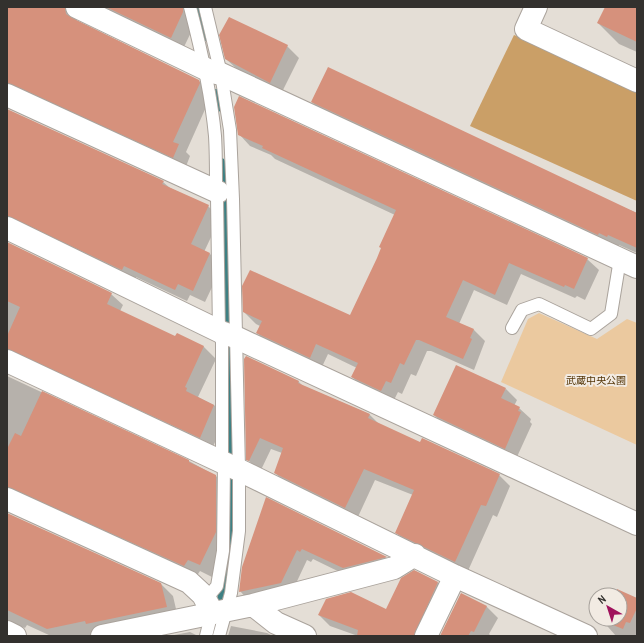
<svg xmlns="http://www.w3.org/2000/svg" width="644" height="643" font-family="'Archivo Narrow','Noto Sans JP',sans-serif">
<rect width="100%" height="100%" fill="#e4ded6"/>
<!-- green -->
<path fill="#ebc99f" d="M539 313 597 339 627 319 637 323V445L501 382 528 319Z"/>
<!-- forest -->
<path fill="#ca9f67" d="M514 35 637 88V201L470 126Z"/>
<!-- shadow -->
<path fill="#0003" d="M7 7H85L77 13 76 20 199 81 211 93V96L186 152 190 156 185 169 7 103Z
M94 7H192L195 24 183 49Z
M606 7H637V52L619 44 598 23Z
M287 46 299 58 281 94 238 70 226 59Z
M329 69 592 194 637 213V253L619 245 618 247 323 113 312 102Z
M7 110 163 182 170 188 208 206 220 218 204 252 210 254 222 266 205 302 190 295 187 301 136 277 134 281 7 236Z
M239 134 587 259 599 270 585 300 577 296 575 298 521 274 507 305 474 290 459 324 474 330 485 341 474 370 431 351H427L416 376 411 374 402 394 398 392 393 402 364 388 352 377 357 368 328 354 321 369 269 344 257 333 260 326 256 324 244 312 350 317 378 259 395 215 275 159 271 155 250 146Z
M7 243 111 294 123 305 120 311 176 338 177 334 204 347 216 359 198 397 214 405 226 417 212 449 7 369Z
M245 359 298 381 303 386 369 414 380 425 421 444 499 475 510 486 497 517 493 515 467 573 407 544 396 532 413 495 375 480 357 519 287 484 275 473 282 453 271 449 260 472 247 459Z
M7 376 189 461 216 476 228 488 227 544 212 577 200 571 196 577 7 506Z
M506 389 517 400 514 406 519 408 531 419 530 422 532 424 516 459 445 426 434 415Z
M267 499 387 558 397 567 354 579 313 559 311 562 307 560 291 594 250 602 240 591Z
M7 514 161 584 173 596 179 622 114 636H51L27 625 25 628 7 620Z
M415 571 438 583 449 594 429 636H358L330 626 319 615 387 610Z
M617 591 637 599V636H616L601 619H620V595H615Z
M461 594 487 607 498 618 489 634 491 636H441Z
M231 626 267 633 273 636H228Z
M190 632 198 636H169Z"/>
<g fill="none" stroke-linecap="round" stroke-linejoin="round">
<!-- stream -->
<path stroke="#3e8083" stroke-width="8" d="M197 7 205 37
M216 93 217 108
M221 162 224 197 229 322
M218 611C241 528 231 429 229 343"/>
</g>
<!-- building -->
<path fill="#d6917c" d="M7 7H65L66 14 72 18 199 80 200 83 173 142 179 144 173 158 7 83Z
M106 7H183V12L171 38Z
M605 7H637V42L597 23Z
M229 17 288 45 270 83 225 59 219 35Z
M328 67 637 213V248L608 235 607 237 599 233 598 235 311 102Z
M239 96 588 258 574 289 565 285 564 287 509 263 495 295 463 280 446 317 474 329 470 338 472 339 463 359 419 340H416L404 365 400 363 391 383 386 381 381 391 351 377 358 363 316 344 310 358 256 333 262 321 243 312 242 286 250 270 350 315 377 258 381 248 379 247 396 210 262 148 263 146 238 135 234 107Z
M7 109 164 181 162 184 209 205 191 244 210 253 193 291 178 284 175 290 124 266 122 270 7 216Z
M7 242 112 293 107 304 175 336 177 333 204 346 185 387 187 388 186 391 214 405 200 438 7 349V336L20 307 7 301Z
M246 356 299 381 298 383 370 414 368 418 420 442 422 438 500 474 486 506 481 505 455 562 395 533 414 490 364 469 345 508 274 473 283 448 260 438 249 461 246 460 244 359Z
M456 365 506 388 501 398 520 407 518 411 521 412 505 449 433 415Z
M42 391 189 460V462L216 475V532L200 565 188 560 184 566 7 487V449L15 433 21 436Z
M266 497 387 557 343 568 302 549 300 552 297 550 281 583 239 592 242 567Z
M7 513 161 583 167 607 86 624 85 621 47 629 7 610Z
M414 570 438 582 414 636H357L358 630 318 615 326 599 351 592 386 609 401 578Z
M617 589 637 598V608L630 623 626 622 623 629 603 621V619H620V595H614Z
M461 593 487 606 474 632 471 631 468 636H440Z"/>
<g fill="none" stroke-linecap="round" stroke-linejoin="round">
<!-- service casing -->
<g stroke="#aaa39c" stroke-width="14">
<path id="service" d="M190 7C201 49 211 92 215 136 216 152 216 168 216 184L218 192 217 198 219 331 222 342V453L224 463 223 551 217 586 205 600
M205 7 221 74 230 130 233 199 239 470V531L231 593 219 636
M512 328 522 310 539 304 591 329 611 314 620 259
M206 636 212 612"/>
</g>
<!-- minor casing -->
<g stroke="#aaa39c" stroke-width="24">
<path id="minor" d="M77 7 212 72 221 74 637 267
M536 7 526 29 637 81
M7 95 218 192
M7 228 221 332 235 337 637 524
M7 361 239 470 455 576 586 636
M7 499 189 582 203 595 212 612
M253 605 276 623 305 636
M7 632 15 636
M102 636 253 605 394 568 415 555
M426 636 455 576"/>
</g>
<!-- service -->
<use href="#service" stroke="#fff" stroke-width="12"/>
<!-- minor -->
<use href="#minor" stroke="#fff" stroke-width="22"/>
</g>
<g text-anchor="middle" dominant-baseline="central" stroke-width="4" stroke-linejoin="round" paint-order="stroke">
<!-- park labels -->
<g font-size="10" fill="#533507" stroke="#f2ebe3">
<text x="596" y="380">武蔵中央公園</text>
</g>
</g>
<!-- border -->
<rect width="644" height="643" fill="none" stroke="#33312e" stroke-width="16"/>
<!-- north arrow -->
<g transform="translate(608 607) rotate(321)"><circle r="19" fill="#f2ebe3" stroke="#a6a19b"/>
<path d="M0-3L7 15L0 10L-7 15Z" fill="#a0125c"/>
<text y="-6" font-size="11" font-weight="bold" text-anchor="middle" fill="#33312e">N</text>
</g>
</svg>
